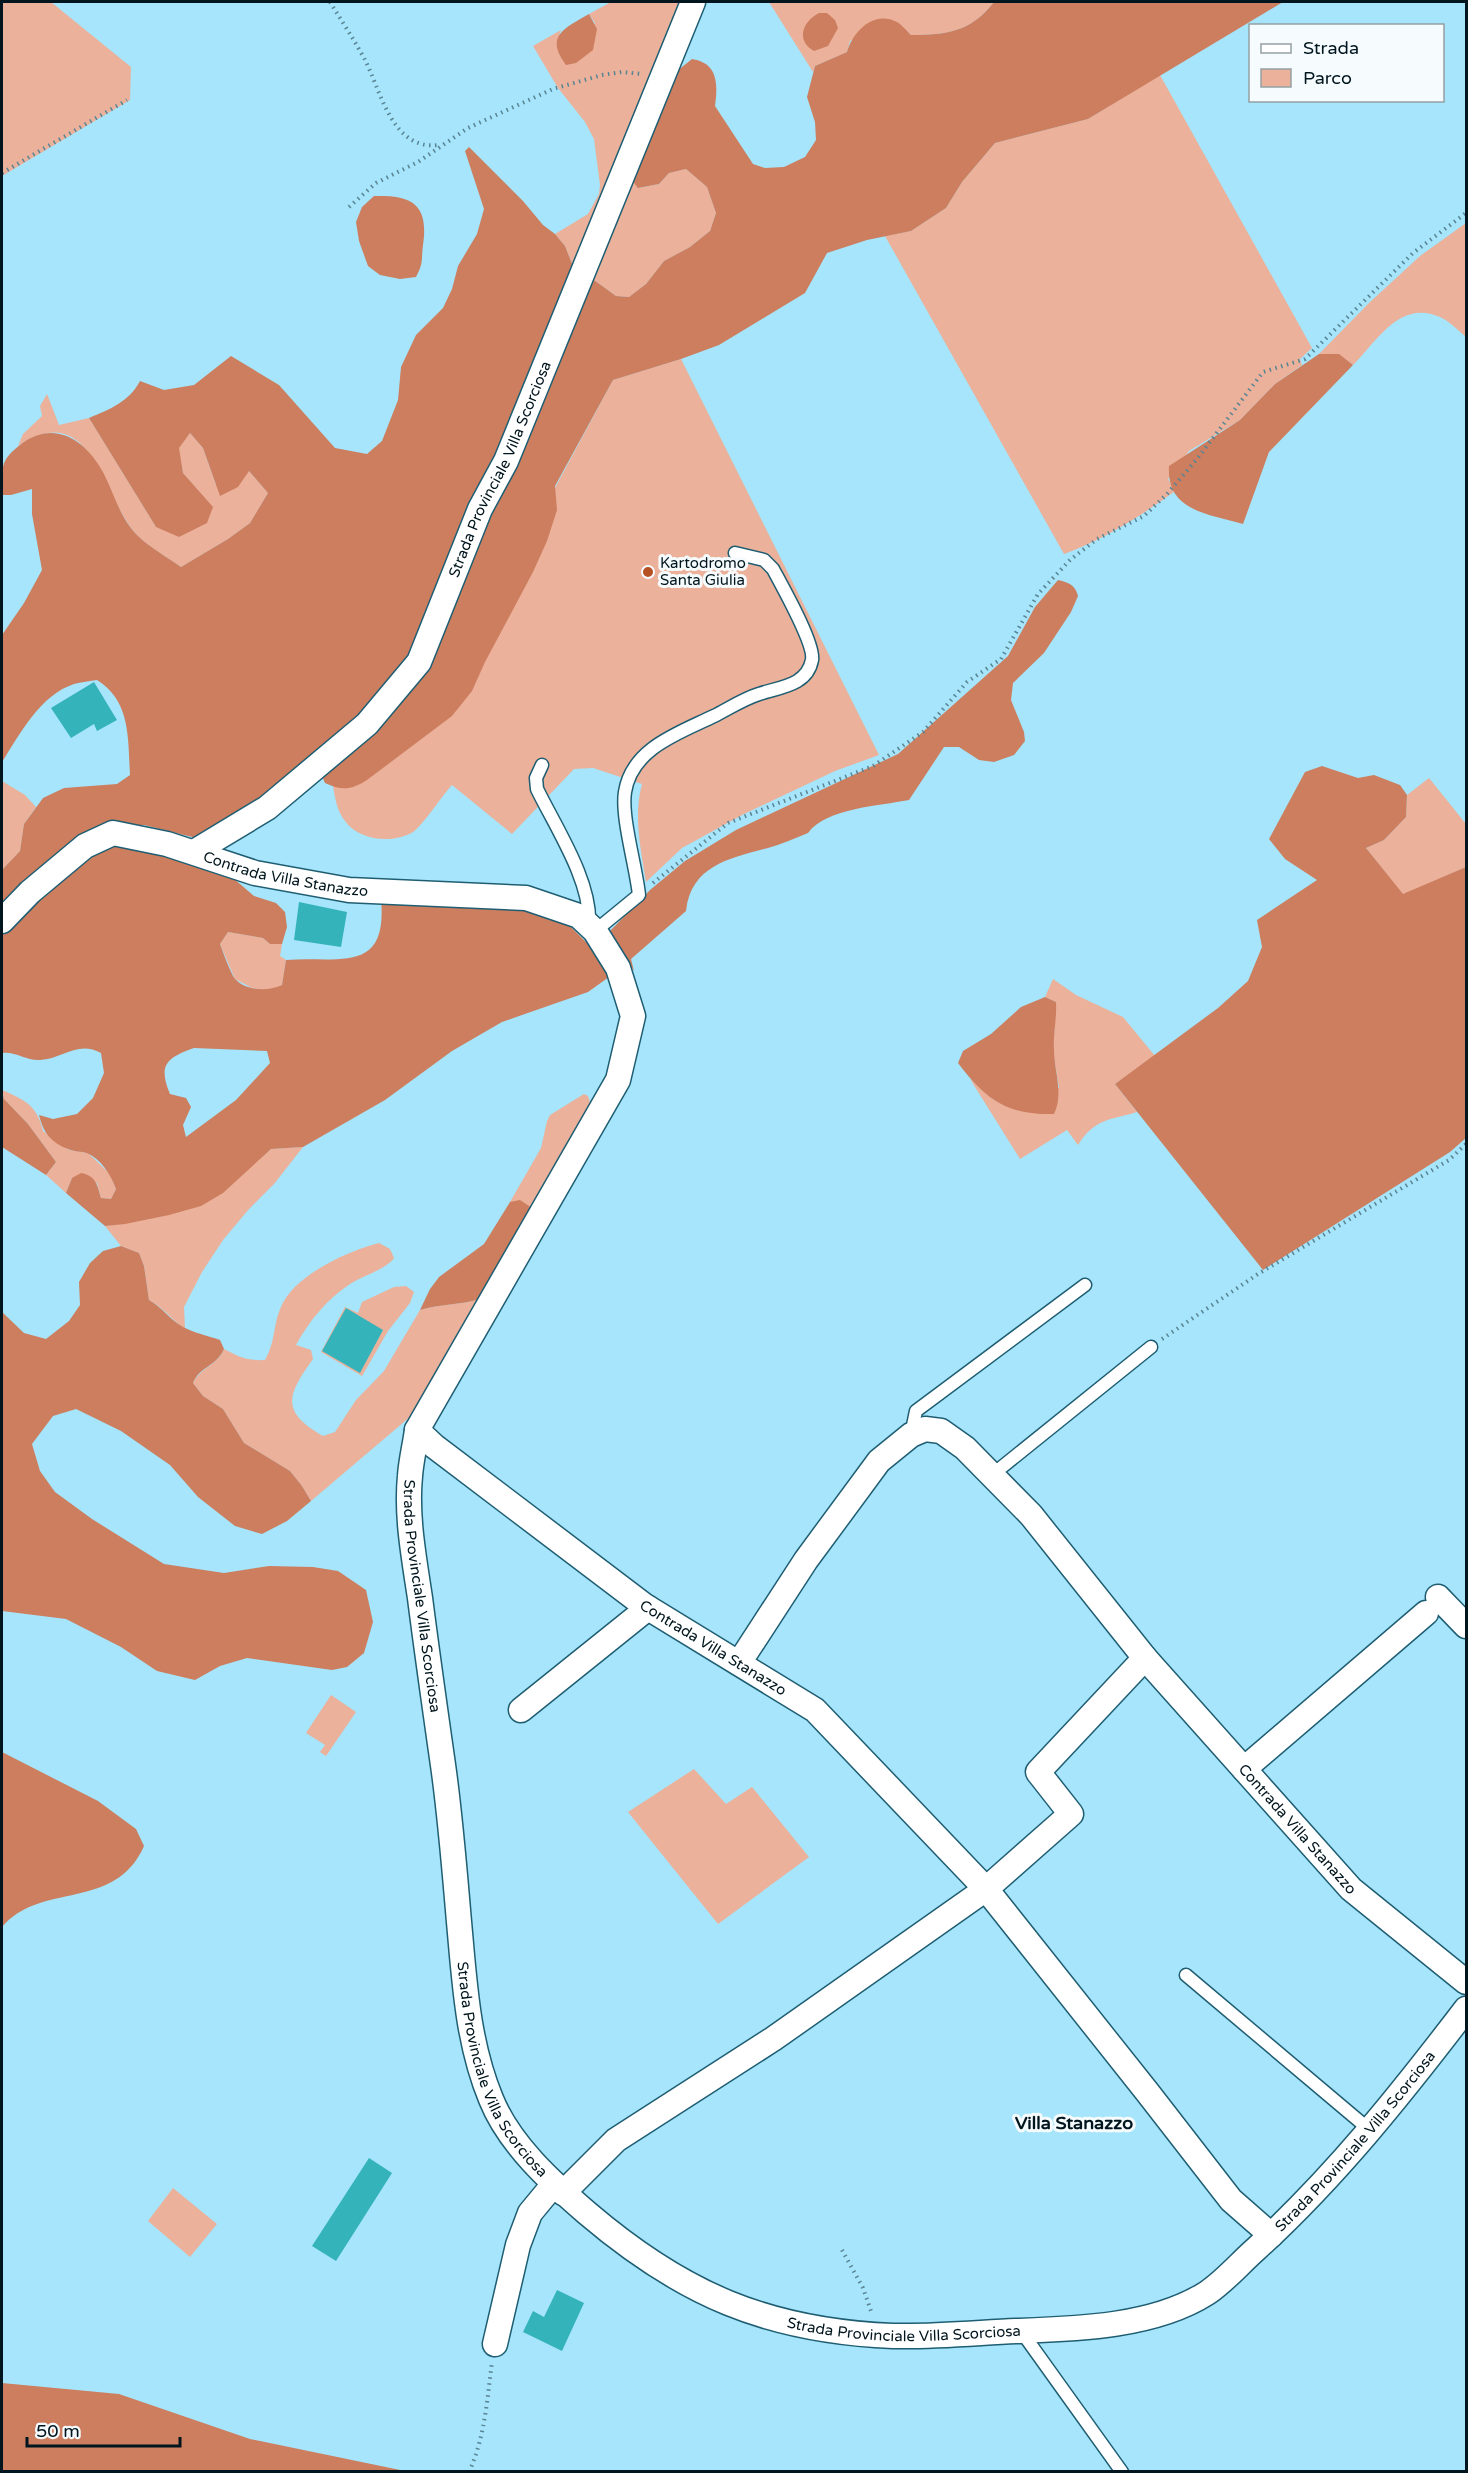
<svg xmlns="http://www.w3.org/2000/svg" width="1468" height="2473" font-family="'Varela Round',sans-serif">
<rect width="100%" height="100%" fill="#a6e5fb"/>
<!-- green -->
<path fill="#ebb19b" d="M2 2H51L131 67 130 100 2 176Z
M611 2H690L576 274 565 246 555 234 588 214 599 194 600 185 594 139 585 122 558 88 533 46 561 30C555 45 557 53 566 64L595 23 589 14Z
M769 2H994C971 32 946 35 911 35L896 22 850 41 847 52 815 66 813 72Z
M1160 75 1312 348 1300 359 1302 365 1275 384 1240 420 1189 451 1168 479 1175 491C1141 516 1105 539 1064 554L885 236 911 231 946 208 962 182 995 143 1088 119Z
M686 169 707 187 716 213 710 231 690 247 664 261 646 284 629 297 616 296 587 275 631 179 639 188 659 184 669 173Z
M1466 223V337C1458 330 1449 321 1440 317 1400 299 1377 341 1353 365L1339 355 1319 354 1369 303 1420 256Z
M681 359 879 755 835 771 744 814 682 848 646 882C641 850 633 816 642 784L593 768 574 769 512 834 452 785C442 796 423 825 413 832 393 844 359 841 345 821 337 811 335 798 333 786L456 672 613 380Z
M47 394 59 425 89 418 156 527 212 507 183 473 178 447 190 433 203 448 216 485 249 471 268 493 250 523 228 539 181 567C167 557 148 547 136 534 102 497 92 396 18 446L23 434 42 416 40 406Z
M1429 778 1466 824V867L1403 895 1366 848 1384 840 1406 817 1407 795Z
M2 781 25 795 36 807 24 824 20 851 2 870Z
M228 932 263 938 270 944H282L280 956 286 960 282 985 270 991 252 988 235 979 220 944Z
M1053 979 1076 995 1123 1017 1155 1056 1115 1084 1137 1112C1110 1120 1094 1119 1078 1145L1067 1130 1020 1159 970 1079 994 1100 1059 1088 1053 1051 1056 1002 1045 997Z
M2 1090C25 1100 37 1105 43 1131L69 1150 88 1153 110 1174 116 1189 111 1199 101 1198 97 1183 72 1178 66 1193 46 1175 56 1162 28 1124 4 1099Z
M584 1094 588 1096 590 1102 588 1109 532 1208 510 1202 541 1148 547 1121 550 1115Z
M303 1147 274 1184 249 1209 223 1240 202 1272 184 1307 185 1329C172 1320 163 1307 149 1300L144 1266 139 1253 121 1246 105 1226 142 1220 250 1166 271 1149Z
M379 1243 390 1249 394 1258C385 1270 364 1275 350 1284 327 1299 309 1321 296 1345L311 1350 313 1359C288 1394 279 1411 323 1436L335 1432 356 1400 384 1371 420 1310C440 1304 460 1305 480 1299L411 1416 311 1501 302 1486 290 1471 244 1443 223 1409 203 1396 193 1383C201 1367 217 1366 224 1349 239 1357 248 1361 265 1360 276 1341 273 1324 281 1307 294 1275 348 1251 379 1243Z
M406 1286 414 1292 410 1303 388 1331 362 1376 321 1352 345 1307 358 1313 362 1302 394 1287Z
M331 1695 356 1712 326 1756 320 1752 325 1745 306 1733Z
M694 1769 726 1804 752 1787 809 1857 718 1924 628 1812Z
M173 2188 217 2224 190 2257 148 2221Z"/>
<!-- forest -->
<path fill="#cc7e5f" fill-rule="evenodd" d="M994 2H1283L1088 119 995 143 962 182 946 208 911 231 867 240 827 253 805 293 719 345 681 359 613 380 555 486 557 510 547 541 533 572 485 662 472 691 452 716 367 780C351 790 342 791 325 783L319 769 422 665 587 275 616 296 629 297 646 284 664 261 690 247 710 231 716 213 707 187 686 169 669 173 659 184 638 188 631 179 677 71 692 59C718 63 718 84 715 106L753 164 765 168 784 167 805 157 816 140 815 122 807 97 815 66 847 52C853 32 873 10 897 22 902 25 907 31 911 35 946 35 971 32 994 2Z
M819 13H827L835 20 838 28 828 46 814 51C795 40 803 21 819 13Z
M589 14 597 29 593 50 576 63 566 65C544 36 565 28 589 14Z
M469 147 523 201 543 225 555 234 565 246 576 274 421 658 365 723 208 841 144 825 105 826 2 915V870L20 851 24 824 43 798 64 788 117 784 130 775C128 739 131 701 97 680 90 681 81 682 74 684 40 695 20 734 2 762V635L24 603 42 570 32 514V489L11 495H2C2 464 0 460 24 442 54 422 82 438 100 467 113 488 118 516 137 535 149 547 167 557 181 567L228 539 250 523 268 493 249 471 238 487 220 496 203 448 190 433 179 448 183 473 213 507 207 523 179 537 156 527 89 418C110 409 129 402 140 381L164 390 194 385 231 356 279 385 335 448 367 454 382 441 398 400 401 367 416 335 443 308 452 289 458 266 477 234 484 209 465 151Z
M374 196C412 195 429 204 423 245 421 260 424 262 416 277L400 279 380 275 368 266 359 241 356 222 362 207Z
M1319 354H1339L1353 365 1269 452 1243 524C1210 514 1166 512 1169 466L1240 420 1275 384Z
M1058 580C1070 583 1075 585 1078 596L1071 612 1044 653 1013 683 1011 700 1024 732 1025 741 1014 755 994 762 979 760 959 747H944L909 800C879 806 826 808 808 833 795 838 782 844 768 848 731 858 691 865 686 911L631 959 634 971 609 932 650 890 685 861 736 830 898 754 1008 656 1035 607Z
M1322 766 1358 778 1374 775 1400 785 1407 795 1406 817 1384 840 1366 848 1403 894 1466 867V1138L1450 1152 1263 1270 1115 1084 1218 1008 1248 981 1262 947 1257 920 1317 880 1285 859 1269 839 1305 772Z
M100 844 132 845 226 872 254 896 276 903 285 912 287 927 282 944H270L263 938 228 932 220 944C224 955 228 966 233 976 242 991 268 992 282 985L286 960C339 956 388 975 381 899L534 910 571 927 594 950 609 977 588 992 502 1022 452 1051 385 1100 303 1147 271 1149 223 1193 201 1206 169 1215 125 1224 105 1226 66 1193 72 1178 81 1173C96 1176 97 1184 101 1198L111 1199 116 1189C111 1175 101 1159 87 1153 81 1151 74 1152 68 1149 51 1143 43 1132 39 1115L53 1119 77 1114 93 1098 104 1073 101 1053C78 1040 62 1059 40 1060 27 1061 15 1051 2 1053V932ZM194 1048 267 1051 270 1063 236 1100 186 1137 183 1125 191 1107 186 1098 170 1094C158 1065 166 1058 194 1048Z
M1045 997 1056 1002C1057 1018 1053 1034 1054 1049 1054 1072 1064 1093 1054 1114 1007 1115 986 1100 958 1063L963 1051 991 1034 1021 1007Z
M2 1092 4 1099 28 1124 56 1162 46 1175 2 1147Z
M520 1200 532 1208 480 1299C460 1305 440 1304 420 1310L430 1289 439 1277 484 1244 510 1202Z
M121 1246 139 1253 144 1266 149 1300C162 1307 170 1320 183 1327 194 1333 209 1336 220 1340L224 1349C216 1367 200 1366 193 1383L203 1396 223 1409 244 1443 290 1471 302 1486 311 1501 287 1521 262 1534 235 1526 198 1497 170 1465 121 1431 76 1409 53 1416 32 1444 40 1471 55 1492 92 1519 164 1564 224 1573 269 1566 313 1567 338 1571 366 1590 373 1622 364 1653 347 1667 332 1670 247 1658 220 1666 195 1680 157 1671 121 1647 66 1619 2 1611V1312L24 1333 46 1339 69 1321 80 1305 79 1282 90 1263 103 1251Z
M2 1752 98 1801 136 1829 144 1846C115 1912 41 1881 2 1927Z
M2 2383 119 2394 250 2439 405 2471H2Z"/>
<!-- building -->
<path fill="#35b3bb" d="M94 682 117 720 97 731 94 724 71 738 51 708Z
M299 902 347 912 341 947 294 940Z
M346 1308 383 1330 360 1373 322 1351Z
M369 2158 392 2173 336 2261 312 2246Z
M557 2290 584 2303 562 2351 523 2332 533 2311 544 2317Z"/>
<g fill="none" stroke-linecap="round" stroke-linejoin="round">
<!-- lane casing -->
<g stroke="#1f5e72" stroke-width="15">
<path id="lane" d="M542 765 536 778 537 789C556 828 592 882 589 925
M595 931 639 895C636 866 621 817 625 792 632 748 679 733 714 716 728 709 743 699 759 694 779 687 807 686 812 660 815 644 782 586 773 569L764 560 735 553
M911 1435 916 1411 1085 1285
M992 1475 1151 1347
M1186 1975 1371 2131
M1021 2331 1122 2472"/>
</g>
<!-- street casing -->
<g stroke="#1f5e72" stroke-width="27">
<g id="street">
<path id="s1" d="M194 852 267 808 367 724 419 662 480 509 506 461 693 2"/>
<path id="s2" d="M2 921 30 892 85 846 113 833 167 844 255 873 349 890 526 898 579 916 595 931 618 968 633 1016 618 1080 417 1430C415 1445 411 1461 410 1476 406 1516 414 1558 420 1598 427 1653 435 1709 443 1765 451 1821 455 1877 460 1933 465 1990 469 2046 491 2099 509 2144 551 2182 587 2213 682 2294 767 2331 893 2336 934 2337 975 2333 1016 2331 1076 2329 1154 2327 1207 2293 1225 2281 1240 2263 1256 2249 1335 2177 1401 2094 1466 2009"/>
<path id="s3" d="M417 1430 434 1446 645 1606 815 1710 986 1889 1148 2093 1231 2200 1271 2235"/>
<path d="M1438 1597 1466 1626"/>
<path id="s4" d="M739 1663 806 1560 879 1461 911 1435 925 1429 941 1431 965 1448 1031 1515 1145 1658 1351 1889 1466 1982"/>
<path d="M521 1710 648 1608"/>
<path d="M1244 1769 1426 1613"/>
<path d="M563 2193 616 2140 773 2039 986 1889 1071 1814 1038 1772 1145 1658"/>
<path d="M495 2344 518 2245 530 2213 554 2184"/>
</g>
</g>
<!-- path -->
<path stroke="#598494" stroke-width="4" stroke-dasharray="1.5 4.5" stroke-linecap="butt" d="M330 2C341 20 353 38 364 58 381 90 391 151 439 145
M2 173 127 100
M349 207 376 183 418 162 468 128 553 89 602 75 622 72 642 74
M653 883 728 823 873 766 923 732 967 682 1001 659 1038 594 1070 560 1097 539 1144 516 1167 494 1197 459 1263 372 1305 359 1413 253 1466 213
M1162 1339 1258 1274 1449 1160 1466 1144
M842 2250 863 2288 872 2314
M469 2472C485 2437 487 2400 492 2362"/>
<!-- lane -->
<use href="#lane" stroke="#fff" stroke-width="12"/>
<!-- street -->
<use href="#street" stroke="#fff" stroke-width="24"/>
</g>
<!-- markers -->
<circle fill="#b65023" stroke="#f6fcfe" stroke-width="2" cx="648" cy="572" r="6"/>
<g text-anchor="middle" dominant-baseline="central" stroke-width="6" stroke-linejoin="round" paint-order="stroke">
<!-- street labels -->
<g font-size="15" fill="#00151d" stroke="#f6fcfe">
<text stroke="none"><textPath href="#s1" startOffset="506">Strada Provinciale Villa Scorciosa</textPath></text>
<text stroke="none"><textPath href="#s2" startOffset="321">Contrada Villa Stanazzo</textPath></text>
<text stroke="none"><textPath href="#s2" startOffset="1372">Strada Provinciale Villa Scorciosa</textPath></text>
<text stroke="none"><textPath href="#s3" startOffset="368">Contrada Villa Stanazzo</textPath></text>
<text stroke="none"><textPath href="#s4" startOffset="854">Contrada Villa Stanazzo</textPath></text>
<text stroke="none"><textPath href="#s2" startOffset="1857">Strada Provinciale Villa Scorciosa</textPath></text>
<text stroke="none"><textPath href="#s2" startOffset="2901">Strada Provinciale Villa Scorciosa</textPath></text>
<text stroke="none"><textPath href="#s2" startOffset="2379">Strada Provinciale Villa Scorciosa</textPath></text>
</g>
<!-- poi labels -->
<g font-size="15" fill="#00151d" stroke="#f6fcfe" text-anchor="start">
<text x="660" y="563">Kartodromo<tspan x="660" dy="17">Santa Giulia</tspan></text>
</g>
<!-- quarter labels -->
<g font-size="18" font-weight="bold" fill="#00151d" stroke="#f6fcfe">
<text x="1074" y="2123">Villa Stanazzo</text>
</g>
</g>
<!-- border -->
<rect width="1468" height="2473" fill="none" stroke="#00151d" stroke-width="6"/>
<!-- legend -->
<rect x="1249" y="24" width="195" height="78" fill="#f6fcfe" stroke="#94a0a4" stroke-width="1.5"/>
<rect x="1261" y="44" width="30" height="9" fill="#ffffff" stroke="#94a0a4" stroke-width="1.5"/>
<text x="1303" y="54" font-size="18" fill="#00151d">Strada</text>
<rect x="1261" y="69" width="30" height="18" fill="#ebb19b" stroke="#94a0a4" stroke-width="1.5"/>
<text x="1303" y="84" font-size="18" fill="#00151d">Parco</text>
<!-- scale -->
<path d="M27 2437v9h153v-9" fill="none" stroke="#00151d" stroke-width="3"/>
<text x="36" y="2437" font-size="18" fill="#00151d" stroke="#f6fcfe" stroke-width="4.5" paint-order="stroke">50 m</text>
</svg>
